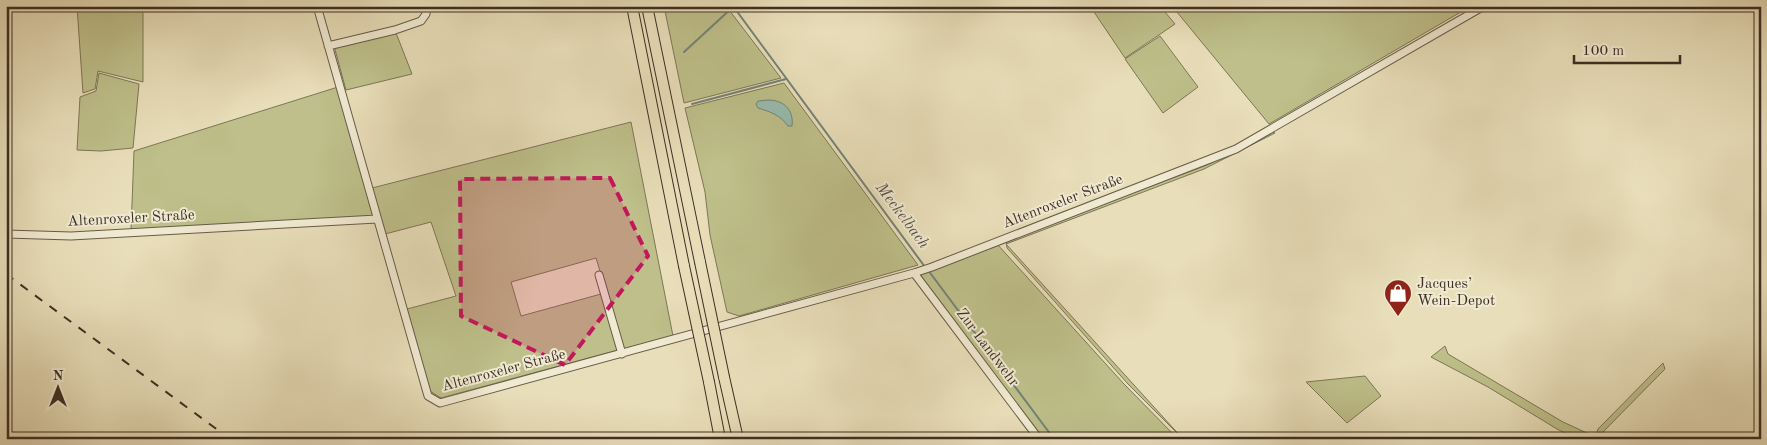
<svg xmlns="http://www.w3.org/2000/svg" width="1767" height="445" font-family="'Old Standard TT',serif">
<rect width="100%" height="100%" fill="#e8deb9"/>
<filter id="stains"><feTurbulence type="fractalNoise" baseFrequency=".004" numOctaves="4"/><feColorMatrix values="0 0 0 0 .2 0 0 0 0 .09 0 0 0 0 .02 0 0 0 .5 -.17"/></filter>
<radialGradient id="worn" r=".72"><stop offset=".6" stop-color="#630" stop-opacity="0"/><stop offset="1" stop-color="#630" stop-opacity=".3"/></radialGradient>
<!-- green -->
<path fill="#bebf8a" stroke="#7e7657" d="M77 6H143V82L98 71 95 89 83 93Z
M664 6H726L781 78 684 103Z
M1090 6H1160L1175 24 1125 58Z
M1172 6H1471L1269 124Z
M396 33 412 74 346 90 334 46Z
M1160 36 1198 87 1163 113 1125 59Z
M99 73 139 84 133 148 101 151 77 150 80 97 96 91Z
M784 83 918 265 739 316 727 312 710 235 705 192 685 108Z
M338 87 373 216 131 230 134 151Z
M631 122 673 336 624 349 596 258 511 282 521 316 601 294 618 350 441 398 430 391 407 309 456 296 431 222 385 234 372 188Z
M1272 132 1275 133 1204 169 1006 244 1183 439 1128 384 1007 248 1006 241 1207 165Z
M997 244 1124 384 1178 439H1042L924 282 921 275 923 273Z
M1445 346 1448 354 1563 422 1589 434V439H1577L1557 429 1488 387 1431 357Z
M1663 363 1665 369 1603 432 1602 439H1595L1598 429Z
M1365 376 1381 396 1347 423 1306 382Z"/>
<!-- water -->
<path fill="#97bcaf" stroke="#738377" d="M768 100C784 100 794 110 792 126H788C780 115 771 112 758 108L756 104 758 101Z"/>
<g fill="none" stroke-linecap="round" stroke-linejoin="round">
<!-- stream -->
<path stroke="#738377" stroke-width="2" d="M72 6 74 10
M733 6 925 267
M684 52 734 6
M692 104 786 79
M928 270 1054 439"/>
<!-- minor casing -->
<g stroke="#685a49" stroke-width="9">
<path id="minor" d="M317 6 428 396 440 403 914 273 932 267 1236 149 1484 6
M328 46 395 30 421 21 426 14 427 6
M6 234 71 236 377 219
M914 273 1039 439
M599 275 622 354"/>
</g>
<!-- highway casing -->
<g stroke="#3e2e24" stroke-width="12">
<path id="highway" d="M632 6 684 266
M647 6 700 262
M724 377 738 439
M709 382 720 439"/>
</g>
<!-- minor -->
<use href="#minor" stroke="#f0ead2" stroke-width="7"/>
<!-- highway -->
<use href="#highway" stroke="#e8deb9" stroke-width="10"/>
<!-- rail -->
<path stroke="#3e2e24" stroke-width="2" stroke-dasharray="9 9" stroke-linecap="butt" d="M6 274 230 439"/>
<!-- highway-bridge casing -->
<g stroke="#3e2e24" stroke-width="12" stroke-linecap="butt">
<path id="highway-bridge" d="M700 262 724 377
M684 266 709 382"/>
</g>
<!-- highway-bridge -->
<use href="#highway-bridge" stroke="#e8deb9" stroke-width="10"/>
</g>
<!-- marked area -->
<path fill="#c2185b" fill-opacity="0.2" stroke="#c2185b" stroke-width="4" stroke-dasharray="10 6" stroke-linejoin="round" d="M610 178 648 256 565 365 461 316 460 179Z"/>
<!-- icons -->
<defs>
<g id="shop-pin" transform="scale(1.4375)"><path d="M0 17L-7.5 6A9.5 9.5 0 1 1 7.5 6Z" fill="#8f2418" stroke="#f0ead2"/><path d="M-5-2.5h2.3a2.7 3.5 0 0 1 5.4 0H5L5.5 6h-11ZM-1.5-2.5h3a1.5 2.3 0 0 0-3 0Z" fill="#fff"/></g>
</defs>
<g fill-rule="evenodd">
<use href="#shop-pin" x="1398" y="293"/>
</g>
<g text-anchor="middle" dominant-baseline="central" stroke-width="4" stroke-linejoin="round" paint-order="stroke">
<!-- street labels -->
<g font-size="15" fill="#3e2e24" stroke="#f0ead2">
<text transform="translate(1063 202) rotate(-21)">Altenroxeler Straße</text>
<text transform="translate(131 219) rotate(-3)">Altenroxeler Straße</text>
<text transform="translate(987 348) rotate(53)">Zur Landwehr</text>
<text transform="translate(504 371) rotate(-15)">Altenroxeler Straße</text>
</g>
<!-- poi labels -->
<g font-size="15" fill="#3e2e24" stroke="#f0ead2" text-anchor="start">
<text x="1417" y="284">Jacques’<tspan x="1417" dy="17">Wein-Depot</tspan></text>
</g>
<!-- water labels -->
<g font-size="16" font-style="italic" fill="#545247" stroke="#f0ead2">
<text transform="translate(902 216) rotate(53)">Meckelbach</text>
</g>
</g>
<!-- margin -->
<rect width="1767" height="445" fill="none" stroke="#e8deb9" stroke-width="25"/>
<rect x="8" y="8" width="1752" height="430" fill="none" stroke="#3e2e24" stroke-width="2.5"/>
<rect x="12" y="12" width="1742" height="420" fill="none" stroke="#3e2e24"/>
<!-- north arrow -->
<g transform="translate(58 388)" stroke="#f0ead2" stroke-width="4" paint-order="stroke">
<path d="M0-4L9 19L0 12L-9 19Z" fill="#3e2e24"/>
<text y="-8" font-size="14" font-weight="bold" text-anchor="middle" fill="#3e2e24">N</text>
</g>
<!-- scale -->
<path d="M1574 55v8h106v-8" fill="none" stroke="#3e2e24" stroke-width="2.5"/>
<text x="1582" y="55" font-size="15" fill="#3e2e24" stroke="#f0ead2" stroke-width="4" paint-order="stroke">100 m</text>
<rect width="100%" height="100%" filter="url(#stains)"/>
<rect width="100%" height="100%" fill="url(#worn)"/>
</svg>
